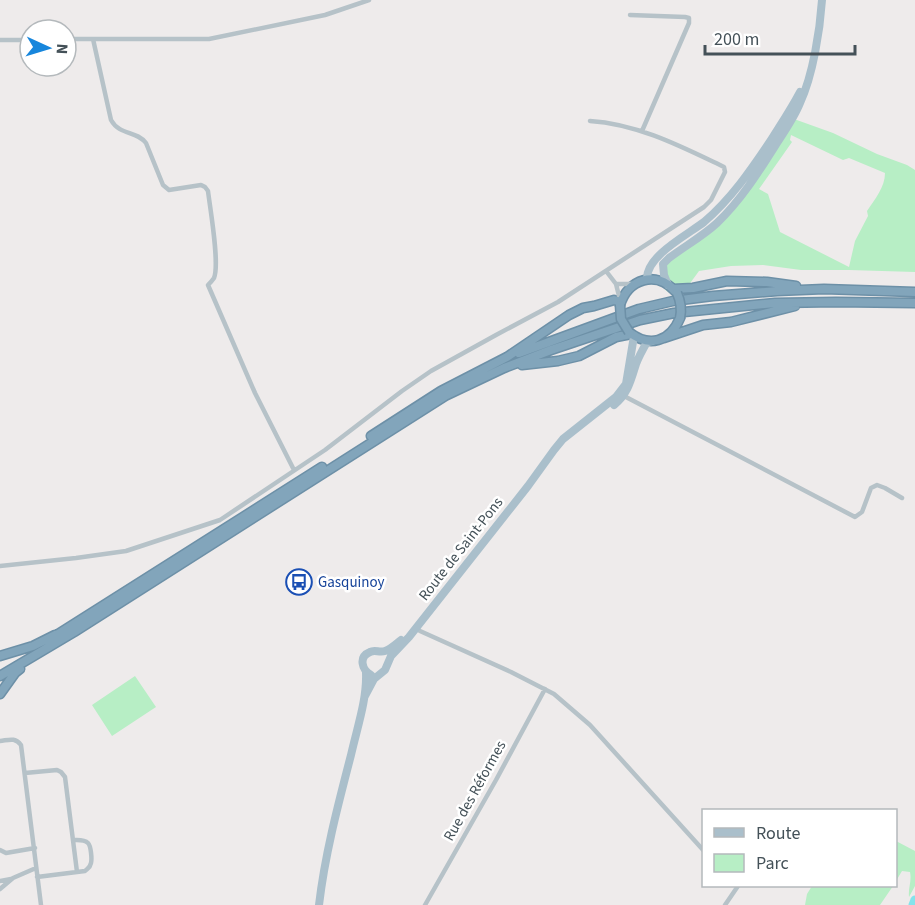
<svg xmlns="http://www.w3.org/2000/svg" width="915" height="905" font-family="'Source Sans 3',sans-serif">
<rect width="100%" height="100%" fill="#eeebeb"/>
<!-- green -->
<path fill="#b7eec5" fill-rule="evenodd" d="M794 119 833 133 877 154 907 165 915 170V272L849 270H801L763 265 731 266 699 271 680 297C661 292 656 281 666 264L714 228ZM791 135 843 160 849 158 885 173C885 187 875 199 867 211L868 216 855 241 849 267 780 232 768 194 759 189 792 142 790 140Z
M135 676 156 707 112 736 92 705Z
M896 841 915 851V886L909 897C908 888 912 881 910 872L902 871 896 881Z
M812 886H893L880 905H805L807 894Z"/>
<g fill="none" stroke-linecap="round" stroke-linejoin="round">
<!-- river -->
<path stroke="#84e3eb" stroke-width="9" d="M913 905 915 900"/>
<!-- highway casing -->
<g stroke="#6d90a7" stroke-width="11">
<path id="highway" d="M673 289 693 288 727 281 767 282 796 286
M620 305C628 279 656 270 675 291
M629 332C649 348 670 342 680 318
M664 338 703 325 731 322 795 306
M519 353 639 309 673 301 713 296 777 291 824 289 915 292
M522 365 558 361 579 356 616 337 631 334
M371 436 441 391 507 357 569 315 583 308 594 306 614 300 621 302
M52 638 322 467
M0 656 33 646 55 635
M0 676 74 632 445 396 504 368 551 350 640 320 674 313 775 303 836 302 915 303
M0 694 15 673 20 669"/>
</g>
<!-- street -->
<path stroke="#b6c2c8" stroke-width="4.5" d="M630 15 685 17 689 18V23L642 131
M66 39H209L325 15 369 0
M93 39 111 120C120 136 136 130 146 143L163 185 169 190 201 185 205 187 208 191C210 208 220 264 214 278 212 281 210 283 208 285L255 393 294 470
M0 40H30
M606 271 616 284 619 296 622 298
M616 284H634
M622 394 624 396 855 517 862 512 871 488 877 485 885 488 902 498
M0 566 76 558 126 551 220 520 325 450 402 391 431 371 496 335 558 302 704 207 711 200 725 172 724 167C682 147 638 124 590 121
M416 628 420 631 511 672 554 694 590 725 704 851
M0 741C9 740 15 737 21 745L41 905
M25 773 57 770 61 772 65 777 77 872
M0 850 6 853 35 848
M37 877 85 871C88 868 90 868 91 863 92 859 91 846 88 843 84 839 77 840 73 840
M0 881 11 879
M0 889 13 878 36 868
M425 905 496 780 545 689
M725 905 738 886"/>
<!-- primary -->
<path stroke="#aabfcb" stroke-width="8" d="M647 279C646 256 687 235 704 222 731 199 751 170 771 140 781 124 791 109 800 92
M668 285 664 275 663 264 669 258C685 246 703 236 717 223 741 200 758 173 775 146 784 132 794 118 800 103 813 75 820 30 822 0
M614 405C628 394 631 380 636 364 639 356 643 349 647 342L652 341
M371 675C362 670 358 657 370 652 375 649 379 653 385 651 391 649 396 644 401 640
M365 696 374 679 385 670 391 656 409 637 528 486 554 450 563 439 616 397 626 384 634 336
M319 905C325 854 338 805 351 755 357 728 367 700 366 673"/>
<!-- highway -->
<use href="#highway" stroke="#82a5bb" stroke-width="8"/>
<!-- highway-bridge casing -->
<g stroke="#6d90a7" stroke-width="11" stroke-linecap="butt">
<path id="highway-bridge" d="M677 293C681 302 682 309 680 318
M620 305 621 319 629 332"/>
</g>
<!-- highway-bridge -->
<use href="#highway-bridge" stroke="#82a5bb" stroke-width="8"/>
</g>
<!-- icons -->
<defs>
<g id="bus-ring" transform="scale(1.35)"><circle r="9.5" fill="#fff" stroke="#1a4fb4" stroke-width="1.5"/><path d="M-5-6H5V4H4V6H2V4H-2V6H-4V4H-5ZM-3.5-4V0h7V-4ZM-3.5 1.2v1.5H-2V1.2ZM2 1.2v1.5H3.5V1.2Z" fill="#1a4fb4"/></g>
</defs>
<g fill-rule="evenodd">
<use href="#bus-ring" x="299" y="582"/>
</g>
<g text-anchor="middle" dominant-baseline="central" stroke-width="5" stroke-linejoin="round" paint-order="stroke">
<!-- street labels -->
<g font-size="15" fill="#445158" stroke="#fff">
<text transform="translate(461 549) rotate(-52)">Route de Saint-Pons</text>
<text transform="translate(475 791) rotate(-61)">Rue des Réformes</text>
</g>
<!-- transit labels -->
<g font-size="15" fill="#164399" stroke="#fff" text-anchor="start">
<text x="318" y="582">Gasquinoy</text>
</g>
</g>
<!-- legend -->
<rect x="702" y="809" width="195" height="78" fill="#ffffff" stroke="#b4b9bc" stroke-width="1.5"/>
<rect x="714" y="828" width="30" height="9" fill="#aabfcb" stroke="#b4b9bc" stroke-width="1.5"/>
<text x="756" y="839" font-size="18" fill="#445158">Route</text>
<rect x="714" y="854" width="30" height="18" fill="#b7eec5" stroke="#b4b9bc" stroke-width="1.5"/>
<text x="756" y="869" font-size="18" fill="#445158">Parc</text>
<!-- north arrow -->
<g transform="translate(48 48) rotate(94)"><circle r="28" fill="#ffffff" stroke="#b4b9bc" stroke-width="1.5"/>
<path d="M0-4.5L10 22L0 15L-10 22Z" fill="#1786dc"/>
<text y="-9" font-size="16" font-weight="bold" text-anchor="middle" fill="#445158">N</text>
</g>
<!-- scale -->
<path d="M705 45v9h150v-9" fill="none" stroke="#445158" stroke-width="3"/>
<text x="714" y="45" font-size="18" fill="#445158" stroke="#ffffff" stroke-width="4.5" paint-order="stroke">200 m</text>
</svg>
